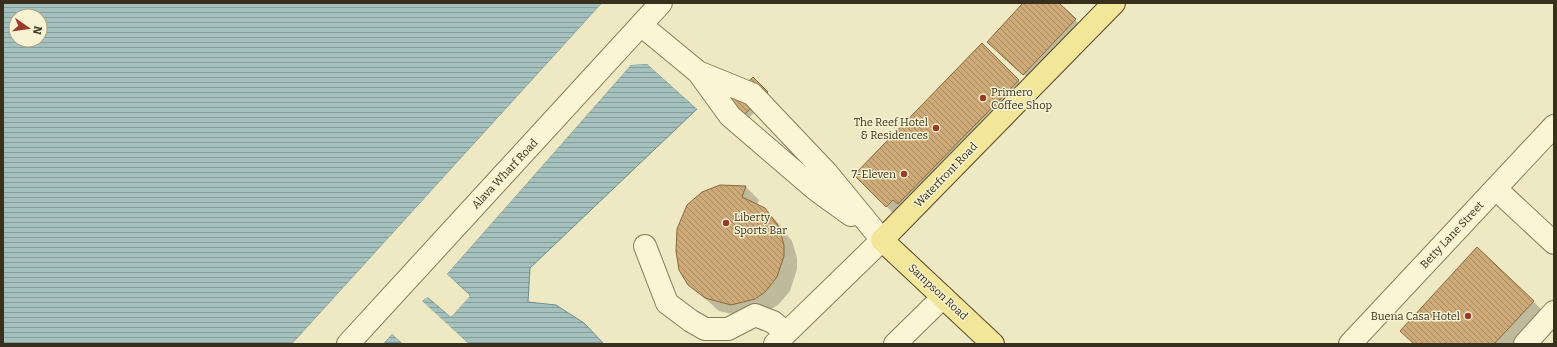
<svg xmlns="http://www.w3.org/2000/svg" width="1557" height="347" font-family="Bitter,serif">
<defs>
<pattern id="water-rules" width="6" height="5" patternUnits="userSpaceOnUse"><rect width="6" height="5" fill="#a5c1be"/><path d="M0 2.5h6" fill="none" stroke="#879d9a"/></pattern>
<pattern id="building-back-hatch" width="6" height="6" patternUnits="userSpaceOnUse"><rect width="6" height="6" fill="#cdaa78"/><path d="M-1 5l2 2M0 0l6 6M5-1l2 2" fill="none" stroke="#a78b62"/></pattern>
</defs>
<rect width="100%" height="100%" fill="#eee9c2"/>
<!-- water -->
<path fill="url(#water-rules)" stroke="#6b8f8c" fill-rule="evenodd" d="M3 3H602L292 344H3ZM16 16H40V40H16Z
M647 64 697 109 530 268 528 302 556 305 584 323 604 344H469L422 302 427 297 451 317 470 295 447 274 631 65Z
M392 334 403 344H383Z"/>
<!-- pier -->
<path fill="#eee9c2" d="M602 3H604L603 4 295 344H292Z
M648 62 699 107 697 109 647 64 631 65 447 274 470 296 451 317 428 297 422 301 469 344H466L420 303V301L428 295 450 314 467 296 445 276V273L630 64Z
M392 332 404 343 405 344H403L392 334 383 344H381Z"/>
<!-- shadow -->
<path fill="#0003" d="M1025 3H1058L1083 28 1032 82 997 50Z
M982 45 1030 92 898 218 855 175Z
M753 78 771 97 734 132Z
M720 186 746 187 759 200 757 205 765 209 778 223 792 241 797 258V269L790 291 778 305 768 311 745 317 719 311 689 284Z
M1533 301 1546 314 1519 344H1415Z"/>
<!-- building -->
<path fill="url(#building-back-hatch)" stroke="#88683f" d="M1023 3H1059L1076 19 1023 75 987 42Z
M982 43 1019 80 898 204 893 200 886 207 854 175Z
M753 77 768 92 729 129 715 114Z
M720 185 746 186 742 197 765 208 779 227 784 245V256L777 277 765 292 755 299 731 305 705 298 688 285 679 270 676 251 677 229 687 205 702 192Z
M1477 247 1534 301 1494 344H1414L1400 331Z"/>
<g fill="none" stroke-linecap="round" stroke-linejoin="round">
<!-- minor casing -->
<g stroke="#887b59" stroke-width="24">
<path id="minor" d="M641 25 698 72 752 94 827 173 882 240 775 344
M698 72 730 116 815 189 851 215
M1496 189 1554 243
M645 246 667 303 691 321 705 329H728L755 315 773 322 786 333
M348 344 661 3
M895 344 943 297
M1350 344 1554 126
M1525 344 1554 312"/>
</g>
<!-- major casing -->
<g stroke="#56472d" stroke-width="24">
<path id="major" d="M993 344 882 240 1114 3"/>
</g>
<!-- minor -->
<use href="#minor" stroke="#f9f5d5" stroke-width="22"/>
<!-- major -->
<use href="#major" stroke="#f2e699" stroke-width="22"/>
</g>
<!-- markers -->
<g fill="#983b29" stroke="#f6f2d2" stroke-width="1.5">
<circle cx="983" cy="98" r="4"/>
<circle cx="936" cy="128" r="4"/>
<circle cx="904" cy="174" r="4"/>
<circle cx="726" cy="223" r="4"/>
<circle cx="1468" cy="316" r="4"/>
</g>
<g text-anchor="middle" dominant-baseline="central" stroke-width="3" stroke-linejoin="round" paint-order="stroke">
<!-- poi labels -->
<g font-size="11" fill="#382f1d" stroke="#f6f2d2" text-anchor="end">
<text x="991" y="92" text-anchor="start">Primero<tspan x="991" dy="13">Coffee Shop</tspan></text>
<text x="928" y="122">The Reef Hotel<tspan x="928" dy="13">&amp; Residences</tspan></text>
<text x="896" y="174">7-Eleven</text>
<text x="734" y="217" text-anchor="start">Liberty<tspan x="734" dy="13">Sports Bar</tspan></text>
<text x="1460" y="316">Buena Casa Hotel</text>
</g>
<!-- street labels -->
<g font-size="11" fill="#382f1d" stroke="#f6f2d2">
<text transform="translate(505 174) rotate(-47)">Alava Wharf Road</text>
<text transform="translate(946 175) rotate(-46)">Waterfront Road</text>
<text transform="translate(1452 235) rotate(-47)">Betty Lane Street</text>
<text transform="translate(938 292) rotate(43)">Sampson Road</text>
</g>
</g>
<!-- border -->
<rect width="1557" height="347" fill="none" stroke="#382f1d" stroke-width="8"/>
<!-- north arrow -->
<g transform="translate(28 28) rotate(103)"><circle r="19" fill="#f6f2d2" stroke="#aaa48a"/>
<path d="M0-3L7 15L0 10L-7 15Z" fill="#983b29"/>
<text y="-6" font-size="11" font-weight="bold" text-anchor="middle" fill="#382f1d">N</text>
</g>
</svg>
